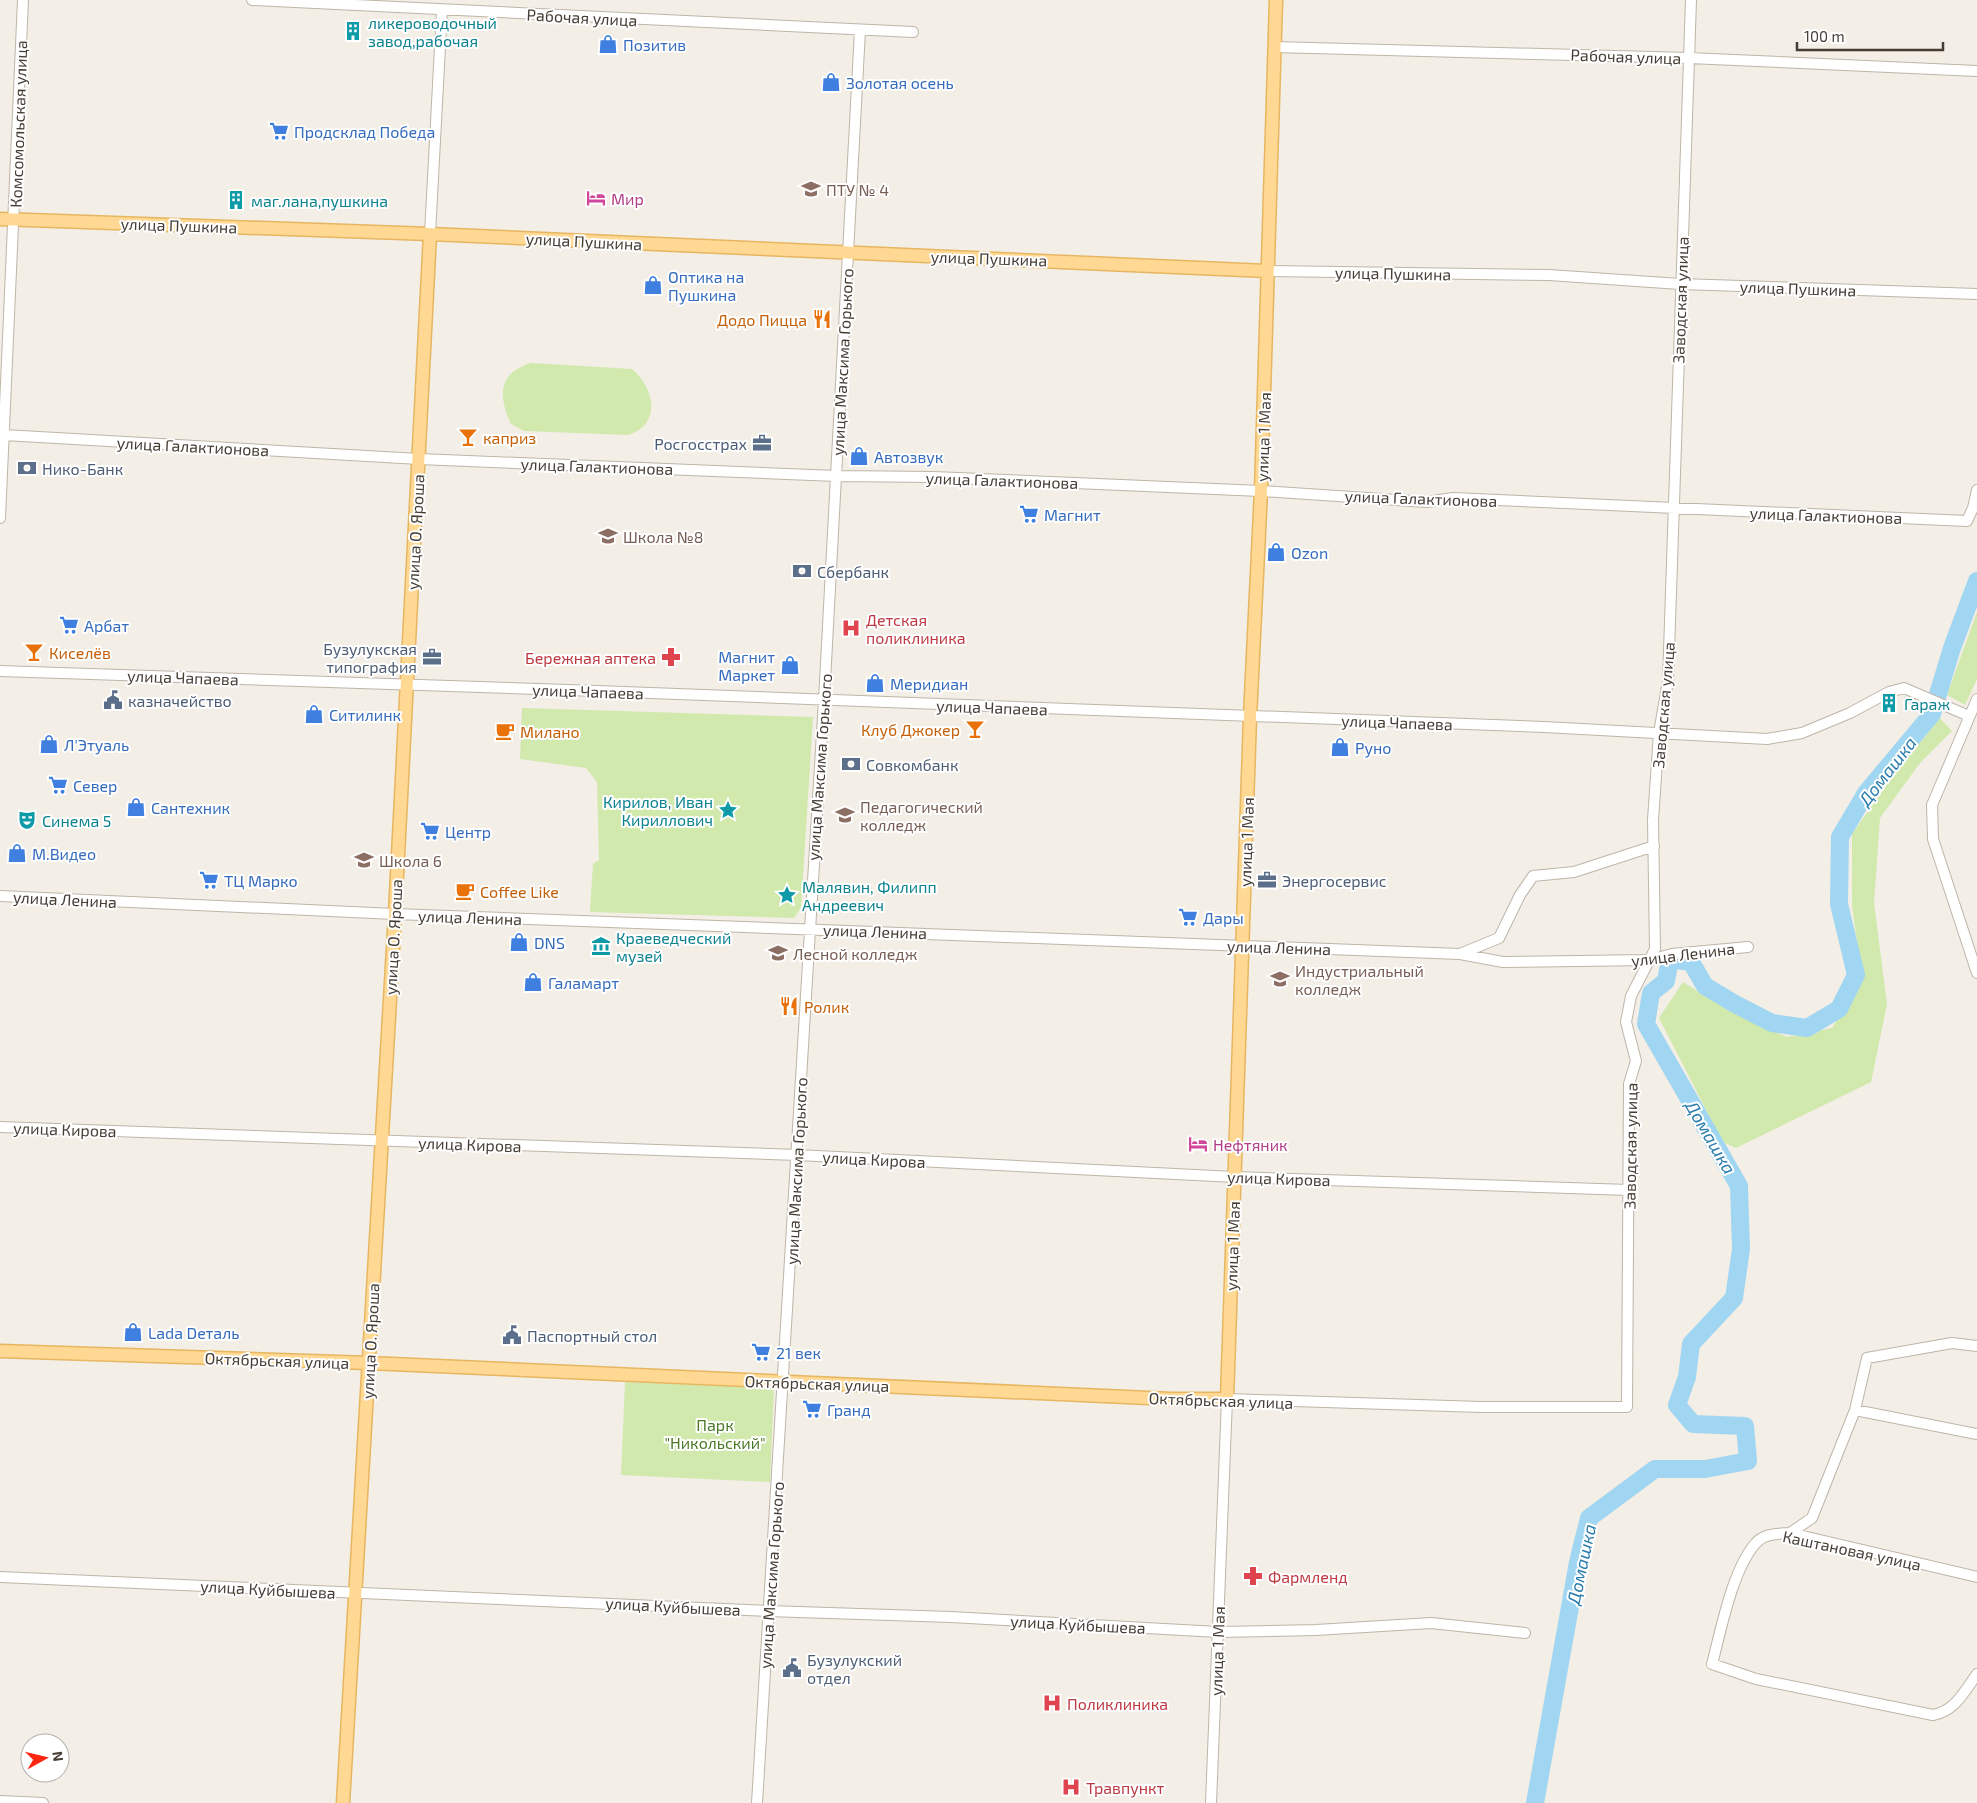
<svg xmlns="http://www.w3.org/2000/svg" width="1977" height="1803" font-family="'Exo 2',sans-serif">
<rect width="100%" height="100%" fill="#f3eee6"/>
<!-- green -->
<path fill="#d2e9ad" d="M531 363 632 369C648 382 660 409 643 427 639 430 633 433 629 435L524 431 511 424C498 396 498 373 531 363Z
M1977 612V679L1965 705 1947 695Z
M522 708 813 717 801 908 794 918 590 912 593 864 599 860 597 782 586 768 520 759Z
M1940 718 1952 731 1920 763 1880 818 1874 903 1887 1004 1871 1082 1736 1148 1725 1143 1719 1135 1659 1018 1683 982 1731 1012 1787 1037 1832 1028 1862 980 1852 905V834L1893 776Z
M625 1382 774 1388 770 1482 621 1475Z"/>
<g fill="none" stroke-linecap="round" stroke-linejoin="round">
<!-- river -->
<path stroke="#a0d6f2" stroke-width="18" d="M1535 1803 1578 1562 1589 1518 1655 1469H1705L1748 1461 1745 1426 1693 1424 1677 1405 1687 1377 1691 1344 1734 1298 1741 1249 1739 1186 1646 1024 1651 993 1666 981 1670 959 1691 962 1705 986 1735 1004 1772 1023 1807 1028 1839 1009 1856 975 1839 904 1840 837 1866 793 1932 714 1952 648 1977 581"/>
<!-- minor casing -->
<g stroke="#bfb5a8" stroke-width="12">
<path id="minor" d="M252 0 913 32
M1274 47 1689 58 1977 71
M430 234 442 10
M1267 271 1549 275 1680 284 1977 294
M4 435 419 459 836 476 933 477 1261 491 1427 502 1453 498 1967 521 1973 508 1977 490
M0 518 23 0
M0 671 597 691 1544 727 1767 739 1802 733 1850 713 1889 692 1904 688 1969 716
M1977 699 1932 805 1933 839 1977 973
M0 896 395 914 1460 954 1503 962 1649 960 1672 954 1748 947
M1460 954 1499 938 1520 895 1533 876 1574 872 1654 846
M0 1127 797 1155 1235 1177 1629 1190
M1855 1410 1977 1434
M1790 1533 1812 1518 1855 1410 1867 1358 1952 1343 1977 1346
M0 1577 768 1611 951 1617 1218 1632 1316 1630 1431 1623 1525 1633
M1977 1577 1790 1533C1777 1534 1764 1533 1755 1544 1732 1571 1721 1630 1712 1664L1756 1679 1933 1715C1955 1711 1964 1692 1977 1674
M0 1801 43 1803
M757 1803 824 700 860 30
M1211 1803 1227 1399 1481 1407H1627L1629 1084 1636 1061 1626 1022 1631 996 1655 949 1653 820 1659 733 1668 681 1691 0"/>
</g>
<!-- major casing -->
<g stroke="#e7b660" stroke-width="15">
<path id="major" d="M0 219 430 234 1267 271
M0 1351 369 1363 1171 1399H1227L1250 717 1261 491 1276 0
M343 1803 395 914 430 234"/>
</g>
<!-- minor -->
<use href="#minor" stroke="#fff" stroke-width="10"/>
<!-- major -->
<use href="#major" stroke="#ffd993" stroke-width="12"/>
</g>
<!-- icons -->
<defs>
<g id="building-bare" transform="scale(1.5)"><path d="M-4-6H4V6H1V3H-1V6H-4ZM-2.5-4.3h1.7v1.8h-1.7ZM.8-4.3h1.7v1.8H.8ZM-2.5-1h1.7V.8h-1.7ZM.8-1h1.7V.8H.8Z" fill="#0f9aa8" stroke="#fff" stroke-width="2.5" paint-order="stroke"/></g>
<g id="shop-bare" transform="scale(1.5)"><path d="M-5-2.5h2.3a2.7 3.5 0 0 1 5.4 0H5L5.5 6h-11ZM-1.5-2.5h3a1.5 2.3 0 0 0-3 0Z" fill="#3f7fe0" stroke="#fff" stroke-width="2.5" paint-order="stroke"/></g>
<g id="supermarket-bare" transform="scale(1.5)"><path d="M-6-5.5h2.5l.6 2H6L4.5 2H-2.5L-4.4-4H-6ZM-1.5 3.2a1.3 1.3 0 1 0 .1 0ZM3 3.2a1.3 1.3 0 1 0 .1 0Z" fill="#3f7fe0" stroke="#fff" stroke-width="2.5" paint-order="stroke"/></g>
<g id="university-bare" transform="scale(1.5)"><path d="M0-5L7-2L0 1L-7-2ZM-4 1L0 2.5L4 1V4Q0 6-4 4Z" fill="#8d6e63" stroke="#fff" stroke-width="2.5" paint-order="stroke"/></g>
<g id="hotel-bare" transform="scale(1.5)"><path d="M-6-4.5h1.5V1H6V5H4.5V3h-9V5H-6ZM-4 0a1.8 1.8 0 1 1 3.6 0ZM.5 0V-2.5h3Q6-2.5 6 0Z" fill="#d1479c" stroke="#fff" stroke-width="2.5" paint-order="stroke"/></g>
<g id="restaurant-bare" transform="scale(1.5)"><path d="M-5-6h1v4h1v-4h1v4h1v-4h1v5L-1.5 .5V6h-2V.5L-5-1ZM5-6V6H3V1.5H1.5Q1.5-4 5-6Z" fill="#e8710a" stroke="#fff" stroke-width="2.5" paint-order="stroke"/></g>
<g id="bar-bare" transform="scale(1.5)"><path d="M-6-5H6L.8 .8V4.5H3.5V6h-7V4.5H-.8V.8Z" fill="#e8710a" stroke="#fff" stroke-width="2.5" paint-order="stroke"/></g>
<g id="office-bare" transform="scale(1.5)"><path d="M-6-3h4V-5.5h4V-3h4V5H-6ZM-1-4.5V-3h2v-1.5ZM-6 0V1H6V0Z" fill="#5c6f8a" stroke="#fff" stroke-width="2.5" paint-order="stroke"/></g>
<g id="bank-bare" transform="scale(1.5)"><path d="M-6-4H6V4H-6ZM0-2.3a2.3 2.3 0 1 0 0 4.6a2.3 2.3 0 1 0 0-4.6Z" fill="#5c6f8a" stroke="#fff" stroke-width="2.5" paint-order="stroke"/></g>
<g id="school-bare" transform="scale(1.5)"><path d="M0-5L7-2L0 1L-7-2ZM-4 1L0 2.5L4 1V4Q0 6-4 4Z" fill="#8d6e63" stroke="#fff" stroke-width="2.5" paint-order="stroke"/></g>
<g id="hospital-bare" transform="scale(1.5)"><path d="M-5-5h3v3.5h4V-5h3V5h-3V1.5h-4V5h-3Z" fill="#e0444e" stroke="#fff" stroke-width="2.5" paint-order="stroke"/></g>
<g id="pharmacy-bare" transform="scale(1.5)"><path d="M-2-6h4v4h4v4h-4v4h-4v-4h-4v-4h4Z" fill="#e0444e" stroke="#fff" stroke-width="2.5" paint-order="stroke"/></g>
<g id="civic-bare" transform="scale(1.5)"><path d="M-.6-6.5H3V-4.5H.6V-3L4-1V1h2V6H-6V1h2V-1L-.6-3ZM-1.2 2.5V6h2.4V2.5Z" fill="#5c6f8a" stroke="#fff" stroke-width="2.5" paint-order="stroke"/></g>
<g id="cafe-bare" transform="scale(1.5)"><path d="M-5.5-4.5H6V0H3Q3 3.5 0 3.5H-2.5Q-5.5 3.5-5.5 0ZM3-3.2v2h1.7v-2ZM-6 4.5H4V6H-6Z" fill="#e8710a" stroke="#fff" stroke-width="2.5" paint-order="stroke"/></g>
<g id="sight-bare" transform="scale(1.5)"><path d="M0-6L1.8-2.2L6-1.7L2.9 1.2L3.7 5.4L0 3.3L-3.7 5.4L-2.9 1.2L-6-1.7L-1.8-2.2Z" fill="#0f9aa8" stroke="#fff" stroke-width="2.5" paint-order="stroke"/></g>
<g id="theatre-bare" transform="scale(1.5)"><path d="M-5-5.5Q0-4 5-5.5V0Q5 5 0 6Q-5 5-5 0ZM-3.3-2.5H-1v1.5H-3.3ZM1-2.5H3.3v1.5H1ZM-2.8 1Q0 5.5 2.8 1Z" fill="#0f9aa8" stroke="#fff" stroke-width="2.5" paint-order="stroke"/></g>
<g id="museum-bare" transform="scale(1.5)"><path d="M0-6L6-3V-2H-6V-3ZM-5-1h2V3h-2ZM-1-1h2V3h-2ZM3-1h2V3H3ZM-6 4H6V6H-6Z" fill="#0f9aa8" stroke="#fff" stroke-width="2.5" paint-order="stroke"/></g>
</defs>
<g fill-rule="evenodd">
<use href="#building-bare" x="353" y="31"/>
<use href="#shop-bare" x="608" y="44"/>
<use href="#shop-bare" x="831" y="82"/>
<use href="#supermarket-bare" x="279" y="131"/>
<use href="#university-bare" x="811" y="189"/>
<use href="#hotel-bare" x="596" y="198"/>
<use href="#building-bare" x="236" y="200"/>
<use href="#shop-bare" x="653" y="285"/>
<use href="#restaurant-bare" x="822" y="319"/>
<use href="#bar-bare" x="468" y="437"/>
<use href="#office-bare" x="762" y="443"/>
<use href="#shop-bare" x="859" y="456"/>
<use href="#bank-bare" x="27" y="468"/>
<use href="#supermarket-bare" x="1029" y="514"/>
<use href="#school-bare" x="608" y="536"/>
<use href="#shop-bare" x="1276" y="552"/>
<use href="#bank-bare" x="802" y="571"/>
<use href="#supermarket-bare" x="69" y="625"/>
<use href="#hospital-bare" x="851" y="628"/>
<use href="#bar-bare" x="34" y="652"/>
<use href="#office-bare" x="432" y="657"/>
<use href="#pharmacy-bare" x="671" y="657"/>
<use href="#shop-bare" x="790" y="665"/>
<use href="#shop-bare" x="875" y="683"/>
<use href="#civic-bare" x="113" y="700"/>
<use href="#building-bare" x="1889" y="703"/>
<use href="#shop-bare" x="314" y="714"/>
<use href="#bar-bare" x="975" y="729"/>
<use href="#cafe-bare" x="505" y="731"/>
<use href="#shop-bare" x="49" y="744"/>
<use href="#shop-bare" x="1340" y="747"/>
<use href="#bank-bare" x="851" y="764"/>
<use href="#supermarket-bare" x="58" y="785"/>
<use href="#shop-bare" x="136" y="807"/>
<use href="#sight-bare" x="728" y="810"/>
<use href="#university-bare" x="845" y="815"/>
<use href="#theatre-bare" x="27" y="820"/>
<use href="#supermarket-bare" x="430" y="831"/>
<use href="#shop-bare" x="17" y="853"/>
<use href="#school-bare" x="364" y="860"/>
<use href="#supermarket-bare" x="209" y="880"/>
<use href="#office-bare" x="1267" y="880"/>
<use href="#cafe-bare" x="465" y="891"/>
<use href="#sight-bare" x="787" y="895"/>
<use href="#supermarket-bare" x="1188" y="917"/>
<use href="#shop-bare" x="519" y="942"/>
<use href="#museum-bare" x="601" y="946"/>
<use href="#university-bare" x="778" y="953"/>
<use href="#university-bare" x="1280" y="979"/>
<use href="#shop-bare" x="533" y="982"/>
<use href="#restaurant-bare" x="789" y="1006"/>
<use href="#hotel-bare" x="1198" y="1144"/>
<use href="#shop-bare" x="133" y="1332"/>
<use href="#civic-bare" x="512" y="1335"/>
<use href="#supermarket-bare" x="761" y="1352"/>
<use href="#supermarket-bare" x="812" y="1409"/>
<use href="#pharmacy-bare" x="1253" y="1576"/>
<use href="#civic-bare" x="792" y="1668"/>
<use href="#hospital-bare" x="1052" y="1703"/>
<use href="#hospital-bare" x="1071" y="1787"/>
</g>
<g text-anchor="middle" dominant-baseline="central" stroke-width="4" stroke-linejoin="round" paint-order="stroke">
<!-- street labels -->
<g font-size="16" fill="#463e35" stroke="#fff">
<text transform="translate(582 17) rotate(3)">Рабочая улица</text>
<text transform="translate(1626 56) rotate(2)">Рабочая улица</text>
<text transform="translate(18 124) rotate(-88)">Комсомольская улица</text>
<text transform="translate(179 225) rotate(2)">улица Пушкина</text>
<text transform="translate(584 241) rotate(3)">улица Пушкина</text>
<text transform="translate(989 258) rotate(2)">улица Пушкина</text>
<text transform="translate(1393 273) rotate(1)">улица Пушкина</text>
<text transform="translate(1798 288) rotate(2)">улица Пушкина</text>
<text transform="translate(1680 300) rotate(-88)">Заводская улица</text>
<text transform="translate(842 362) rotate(-87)">улица Максима Горького</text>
<text transform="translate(1263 437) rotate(-88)">улица 1 Мая</text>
<text transform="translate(193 446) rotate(3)">улица Галактионова</text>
<text transform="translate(597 466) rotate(2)">улица Галактионова</text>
<text transform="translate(1002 480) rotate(2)">улица Галактионова</text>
<text transform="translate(1421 498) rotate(2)">улица Галактионова</text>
<text transform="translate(1826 515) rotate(2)">улица Галактионова</text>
<text transform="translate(415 532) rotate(-87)">улица О. Яроша</text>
<text transform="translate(183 677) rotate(2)">улица Чапаева</text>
<text transform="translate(588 691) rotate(2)">улица Чапаева</text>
<text transform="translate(1663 705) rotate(-85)">Заводская улица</text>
<text transform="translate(992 707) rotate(2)">улица Чапаева</text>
<text transform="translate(1397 722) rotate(2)">улица Чапаева</text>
<text transform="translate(819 767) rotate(-86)">улица Максима Горького</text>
<text transform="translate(1246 842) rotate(-88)">улица 1 Мая</text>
<text transform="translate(65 899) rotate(3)">улица Ленина</text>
<text transform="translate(470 917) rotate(2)">улица Ленина</text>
<text transform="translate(875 931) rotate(2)">улица Ленина</text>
<text transform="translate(393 937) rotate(-87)">улица О. Яроша</text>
<text transform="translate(1279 947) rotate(2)">улица Ленина</text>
<text transform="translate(1683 954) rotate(-7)">улица Ленина</text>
<text transform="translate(65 1129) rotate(2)">улица Кирова</text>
<text transform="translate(470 1144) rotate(2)">улица Кирова</text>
<text transform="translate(1630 1146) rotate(-89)">Заводская улица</text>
<text transform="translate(874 1159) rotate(3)">улица Кирова</text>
<text transform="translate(796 1171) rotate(-87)">улица Максима Горького</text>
<text transform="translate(1279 1178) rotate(2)">улица Кирова</text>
<text transform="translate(1232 1246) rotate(-88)">улица 1 Мая</text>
<text transform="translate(370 1341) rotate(-87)">улица О. Яроша</text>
<text transform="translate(277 1360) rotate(2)">Октябрьская улица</text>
<text transform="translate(817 1383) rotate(2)">Октябрьская улица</text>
<text transform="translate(1221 1400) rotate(2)">Октябрьская улица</text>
<text transform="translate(1852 1550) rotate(12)">Каштановая улица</text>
<text transform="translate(771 1575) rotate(-86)">улица Максима Горького</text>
<text transform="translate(268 1589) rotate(3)">улица Куйбышева</text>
<text transform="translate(673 1606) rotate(3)">улица Куйбышева</text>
<text transform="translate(1078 1624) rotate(3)">улица Куйбышева</text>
<text transform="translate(1217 1651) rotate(-88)">улица 1 Мая</text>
</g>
<!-- culture labels -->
<g font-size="16" fill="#0d838f" stroke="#fff" text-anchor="start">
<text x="368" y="22">ликероводочный<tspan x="368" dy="18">завод,рабочая</tspan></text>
<text x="251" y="200">маг.лана,пушкина</text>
<text x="1904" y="703">Гараж</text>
<text x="713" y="801" text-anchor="end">Кирилов, Иван<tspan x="713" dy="18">Кириллович</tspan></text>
<text x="42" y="820">Синема 5</text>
<text x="802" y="886">Малявин, Филипп<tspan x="802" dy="18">Андреевич</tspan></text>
<text x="616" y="937">Краеведческий<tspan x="616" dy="18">музей</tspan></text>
</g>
<!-- shop labels -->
<g font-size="16" fill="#366cbe" stroke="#fff" text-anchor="start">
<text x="623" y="44">Позитив</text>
<text x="846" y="82">Золотая осень</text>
<text x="294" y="131">Продсклад Победа</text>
<text x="668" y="276">Оптика на<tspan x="668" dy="18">Пушкина</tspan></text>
<text x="874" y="456">Автозвук</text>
<text x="1044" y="514">Магнит</text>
<text x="1291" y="552">Ozon</text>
<text x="84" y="625">Арбат</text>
<text x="775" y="656" text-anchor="end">Магнит<tspan x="775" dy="18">Маркет</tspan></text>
<text x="890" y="683">Меридиан</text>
<text x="329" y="714">Ситилинк</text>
<text x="64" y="744">Л'Этуаль</text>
<text x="1355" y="747">Руно</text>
<text x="73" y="785">Север</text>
<text x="151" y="807">Сантехник</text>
<text x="445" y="831">Центр</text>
<text x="32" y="853">М.Видео</text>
<text x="224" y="880">ТЦ Марко</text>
<text x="1203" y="917">Дары</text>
<text x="534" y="942">DNS</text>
<text x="548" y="982">Галамарт</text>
<text x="148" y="1332">Lada Dеталь</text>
<text x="776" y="1352">21 век</text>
<text x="827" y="1409">Гранд</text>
</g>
<!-- education labels -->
<g font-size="16" fill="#785e54" stroke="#fff" text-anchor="start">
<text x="826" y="189">ПТУ № 4</text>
<text x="623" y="536">Школа №8</text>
<text x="860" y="806">Педагогический<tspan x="860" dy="18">колледж</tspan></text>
<text x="379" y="860">Школа 6</text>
<text x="793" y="953">Лесной колледж</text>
<text x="1295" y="970">Индустриальный<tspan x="1295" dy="18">колледж</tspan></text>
</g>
<!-- hotel labels -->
<g font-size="16" fill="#b23c85" stroke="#fff" text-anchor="start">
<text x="611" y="198">Мир</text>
<text x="1213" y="1144">Нефтяник</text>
</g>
<!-- food labels -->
<g font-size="16" fill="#c56008" stroke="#fff" text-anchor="start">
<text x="807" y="319" text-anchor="end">Додо Пицца</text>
<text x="483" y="437">каприз</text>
<text x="49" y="652">Киселёв</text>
<text x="960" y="729" text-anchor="end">Клуб Джокер</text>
<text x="520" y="731">Милано</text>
<text x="480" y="891">Coffee Like</text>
<text x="804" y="1006">Ролик</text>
</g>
<!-- service labels -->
<g font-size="16" fill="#4e5e75" stroke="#fff" text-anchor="start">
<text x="747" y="443" text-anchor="end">Росгосстрах</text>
<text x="42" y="468">Нико-Банк</text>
<text x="817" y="571">Сбербанк</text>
<text x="417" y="648" text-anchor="end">Бузулукская<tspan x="417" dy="18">типография</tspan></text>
<text x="128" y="700">казначейство</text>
<text x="866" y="764">Совкомбанк</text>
<text x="1282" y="880">Энергосервис</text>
<text x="527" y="1335">Паспортный стол</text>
<text x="807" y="1659">Бузулукский<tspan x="807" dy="18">отдел</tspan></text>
</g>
<!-- health labels -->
<g font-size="16" fill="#be3a42" stroke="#fff" text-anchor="start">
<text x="866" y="619">Детская<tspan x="866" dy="18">поликлиника</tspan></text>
<text x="656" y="657" text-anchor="end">Бережная аптека</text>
<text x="1268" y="1576">Фармленд</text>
<text x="1067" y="1703">Поликлиника</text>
<text x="1086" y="1787">Травпункт</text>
</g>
<!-- park labels -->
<g font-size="16" fill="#4b7926" stroke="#fff">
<text x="715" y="1424">Парк<tspan x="715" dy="18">"Никольский"</tspan></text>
</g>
<!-- water labels -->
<g font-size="18" font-style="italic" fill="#2a7dad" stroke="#fff">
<text transform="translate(1887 771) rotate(-52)">Домашка</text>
<text transform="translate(1711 1137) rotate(60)">Домашка</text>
<text transform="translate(1581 1564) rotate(-78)">Домашка</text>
</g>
</g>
<!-- north arrow -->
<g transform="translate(45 1758) rotate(82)"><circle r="24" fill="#ffffff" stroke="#b5b2ae"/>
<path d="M0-4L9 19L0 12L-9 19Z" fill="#ff2611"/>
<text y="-8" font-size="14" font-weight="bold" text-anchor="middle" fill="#463e35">N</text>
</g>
<!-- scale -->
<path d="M1797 42v8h146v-8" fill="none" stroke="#463e35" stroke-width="2.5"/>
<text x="1804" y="42" font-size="15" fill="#463e35" stroke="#ffffff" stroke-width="4" paint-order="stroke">100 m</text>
</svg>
